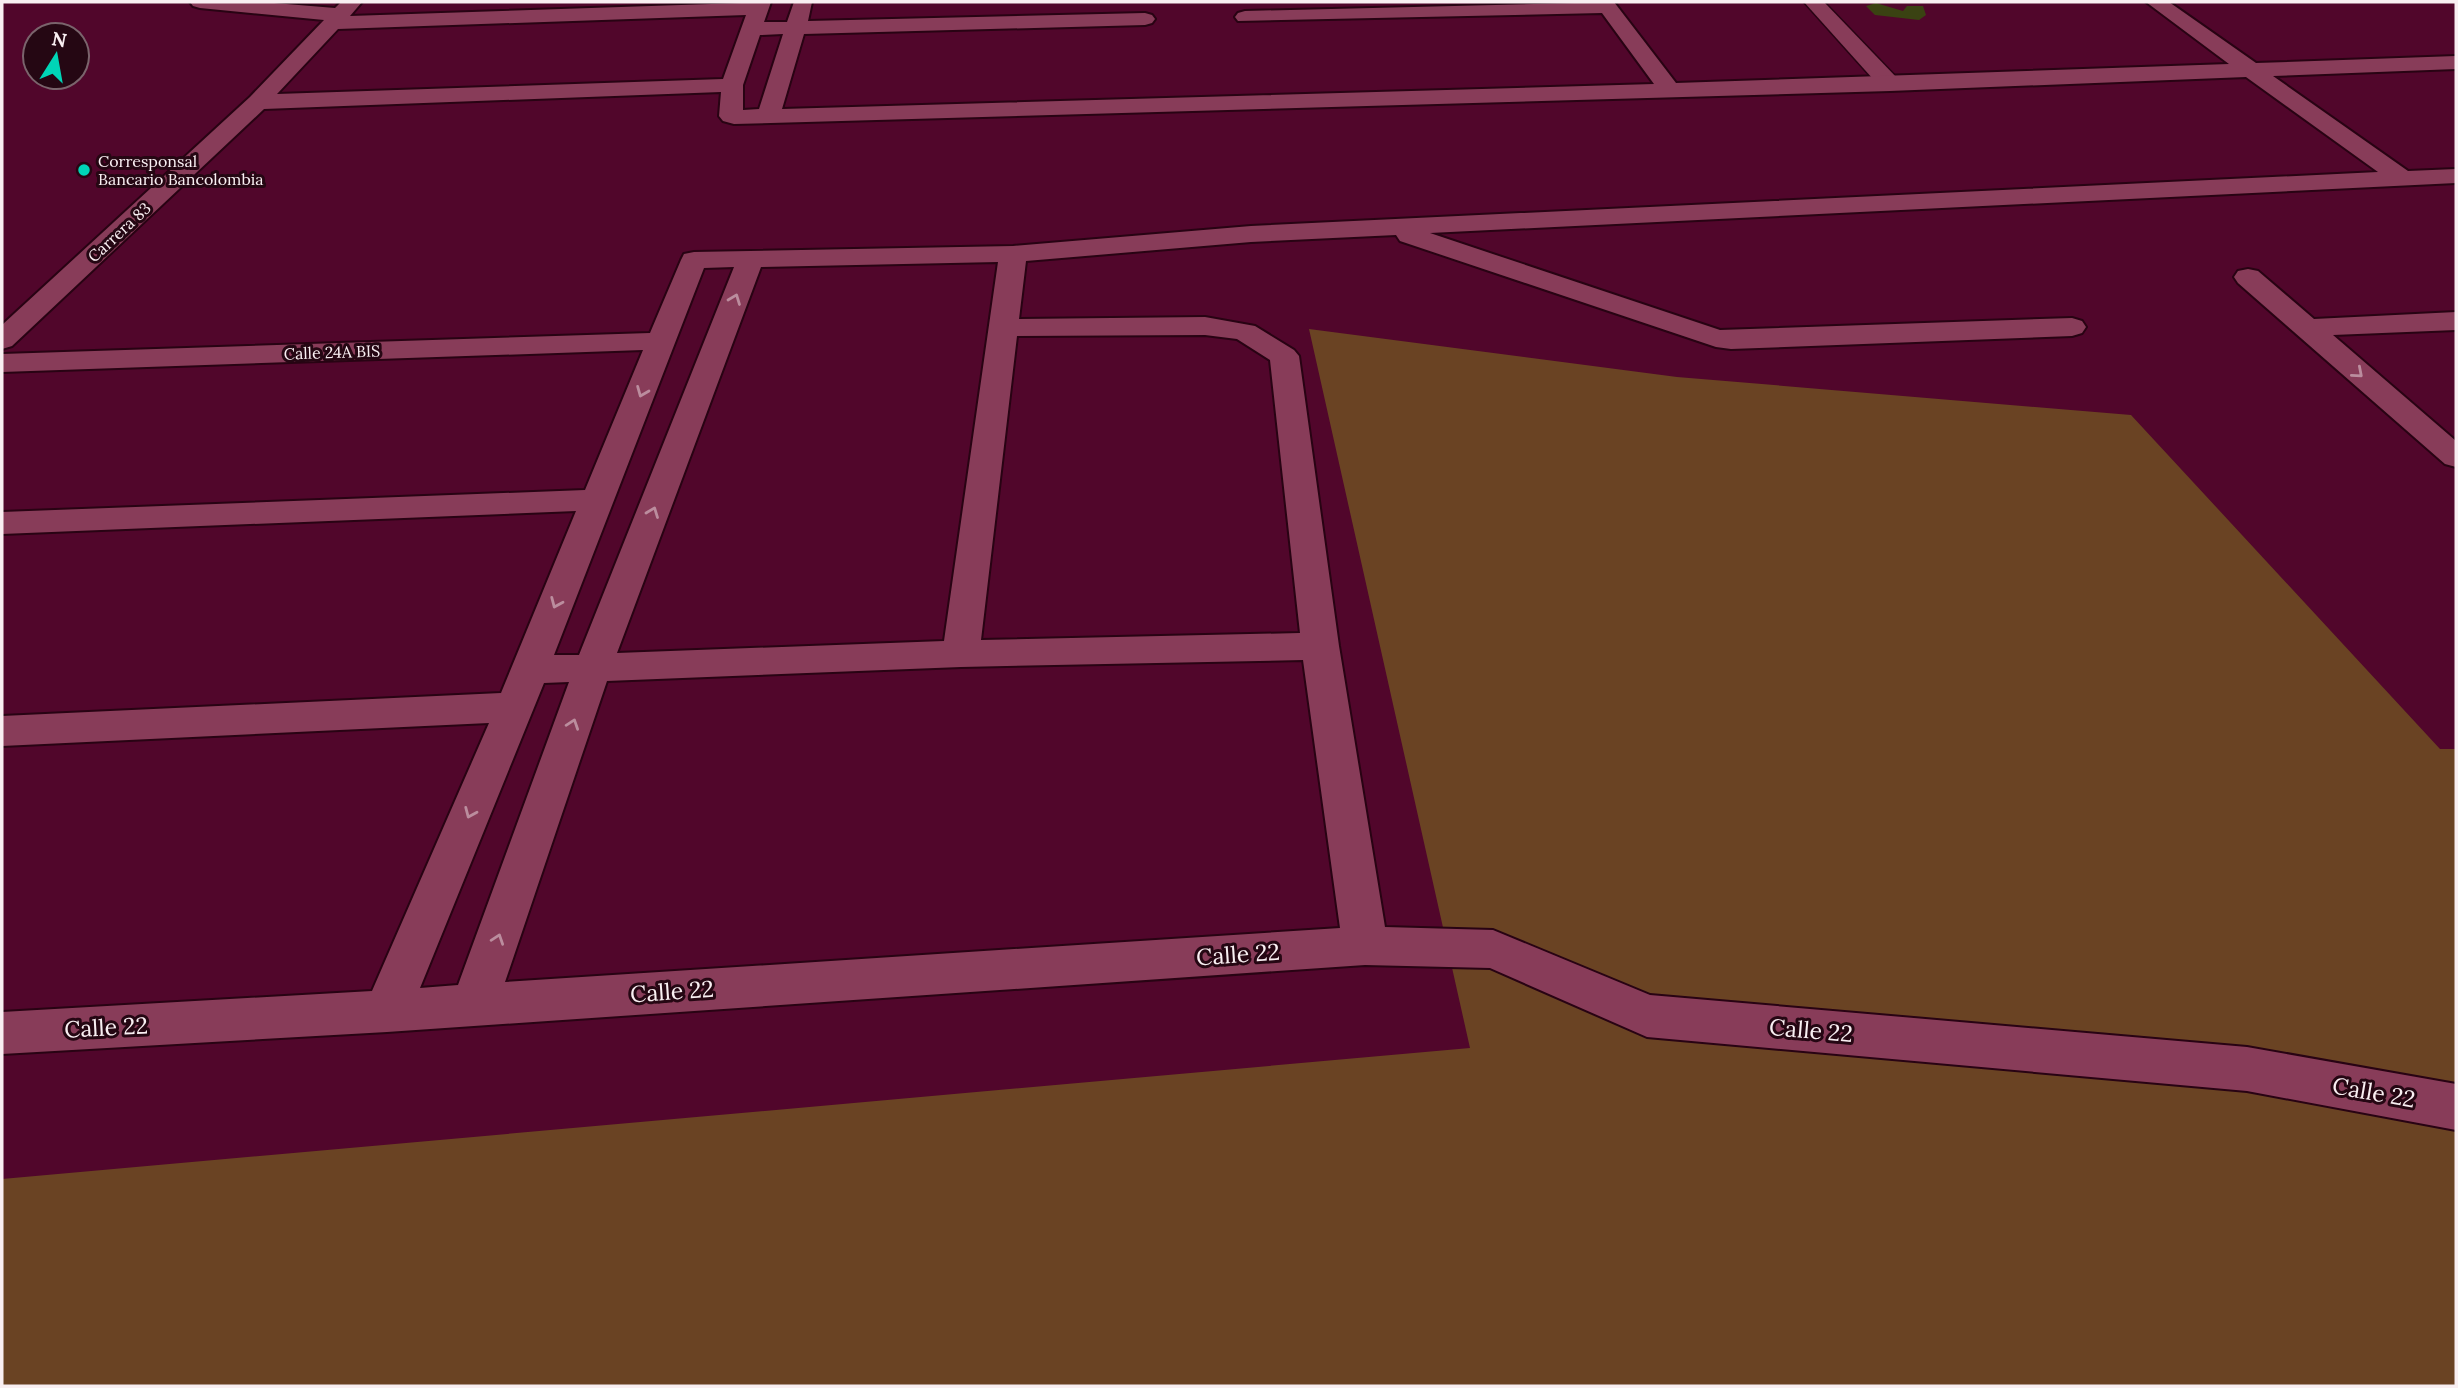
<svg xmlns="http://www.w3.org/2000/svg" width="2458" height="1388" font-family="Lora,serif">
<rect width="100%" height="100%" fill="#51062b"/>
<!-- green -->
<path fill="#6a4323" d="M1309 329 1677 377 2131 415 2440 749H2456V1386H2V1179L1470 1048Z"/>
<!-- water -->
<path fill="#3a4212" d="M1876 3 1903 11 1907 6H1923L1926 15 1919 20 1875 15 1866 6Z"/>
<g fill="none" stroke-linecap="round" stroke-linejoin="round">
<!-- lane casing -->
<g stroke="#280313" stroke-width="3">
<path id="lane" d="M1804 2H1824L1898 79 1901 84 1898 89H1882Z"/>
</g>
<!-- street casing -->
<g stroke="#280313" stroke-width="4">
<path id="street" d="M190 2H262L335 8 341 2H362L350 16 771 2 764 22H787L794 2H812L808 21 1145 13 1152 15 1155 19 1152 23 1145 25 804 34 782 109 1654 84 1602 13 1238 21 1235 17 1238 13 1245 11 1614 2 1676 83 2229 64 2146 2H2169L2256 63 2456 56V69L2273 76 2408 171 2456 169V183L1430 233 1720 330 2072 318 2082 321 2086 327 2082 333 2072 336 1731 349 1716 347 1400 241 1396 235 1251 242 1026 261 1019 319 1205 317 1255 326 1294 350 1299 356 1339 646 1385 927 1493 930 1650 995 2247 1047 2456 1084V1130L2247 1091 1647 1037 1490 968 1365 965 387 1032 2 1054V1012L372 991 489 723 2 746V716L501 693 576 511 2 534V512L585 490 643 350 2 372V354L650 333 681 260 684 254 694 252 1013 246 1251 226 2378 172 2246 77 1890 91 734 124 723 121 719 116 721 92 264 109 12 346 2 349V325L250 97 324 20 200 8 193 6ZM746 15 723 79 277 94 338 29ZM783 34 759 109 743 110V85L760 35ZM998 262 944 641 617 653 761 267ZM734 267 579 655H554L704 268ZM1205 335 1237 339 1270 360 1300 633 981 640 1017 336ZM1303 660 1340 928 505 982 607 681 961 667ZM569 682 458 985 420 988 544 683Z
M2248 269 2258 271 2314 319 2456 312V330L2333 335 2456 441V467L2445 464 2238 283 2234 277 2238 271Z"/>
</g>
<!-- lane -->
<use href="#lane" fill="#883c59" fill-rule="evenodd"/>
<!-- street -->
<use href="#street" fill="#883c59" fill-rule="evenodd"/>
</g>
<!-- one-way arrows -->
<defs><path id="oneway-chevron" d="M-2-3.5L2.5 0L-2 3.5" fill="none" stroke-width="1.6" stroke-linecap="round" stroke-linejoin="round" transform="scale(1.75)"/></defs>
<g stroke="#bb8d9e">
<use href="#oneway-chevron" transform="translate(735 299) rotate(-69)"/>
<use href="#oneway-chevron" transform="translate(2358 373) rotate(41)"/>
<use href="#oneway-chevron" transform="translate(642 392) rotate(112)"/>
<use href="#oneway-chevron" transform="translate(653 512) rotate(-69)"/>
<use href="#oneway-chevron" transform="translate(556 603) rotate(113)"/>
<use href="#oneway-chevron" transform="translate(573 724) rotate(-71)"/>
<use href="#oneway-chevron" transform="translate(470 813) rotate(113)"/>
<use href="#oneway-chevron" transform="translate(498 939) rotate(-71)"/>
</g>
<!-- markers -->
<circle fill="#00d5b7" stroke="#250713" stroke-width="2.5" cx="84" cy="170" r="7"/>
<g text-anchor="middle" dominant-baseline="central" stroke-width="6" stroke-linejoin="round" paint-order="stroke">
<!-- far-poi labels -->
<g font-size="16" fill="#f9eff2" stroke="#250713" text-anchor="start">
<text x="98" y="161">Corresponsal<tspan x="98" dy="18">Bancario Bancolombia</tspan></text>
</g>
<!-- far-street labels -->
<g font-size="16" fill="#f9eff2" stroke="#250713">
<text transform="translate(119 232) rotate(-43)">Carrera 83</text>
<text transform="translate(332 352) rotate(-2)">Calle 24A BIS</text>
</g>
<!-- near-street labels -->
<g font-size="23" fill="#f9eff2" stroke="#250713">
<text transform="translate(1238 954) rotate(-4)">Calle 22</text>
<text transform="translate(672 991) rotate(-4)">Calle 22</text>
<text transform="translate(106 1027) rotate(-3)">Calle 22</text>
<text transform="translate(1811 1030) rotate(5)">Calle 22</text>
<text transform="translate(2374 1092) rotate(10)">Calle 22</text>
</g>
</g>
<!-- border -->
<rect width="2458" height="1388" fill="none" stroke="#f9eff2" stroke-width="7"/>
<!-- north arrow -->
<g transform="translate(56 56) rotate(11)"><circle r="33" fill="#250713" stroke="#7a646c" stroke-width="2"/>
<path d="M0-5L12 26L0 18L-12 26Z" fill="#00d5b7"/>
<text y="-10" font-size="19" font-weight="bold" text-anchor="middle" fill="#f9eff2">N</text>
</g>
</svg>
